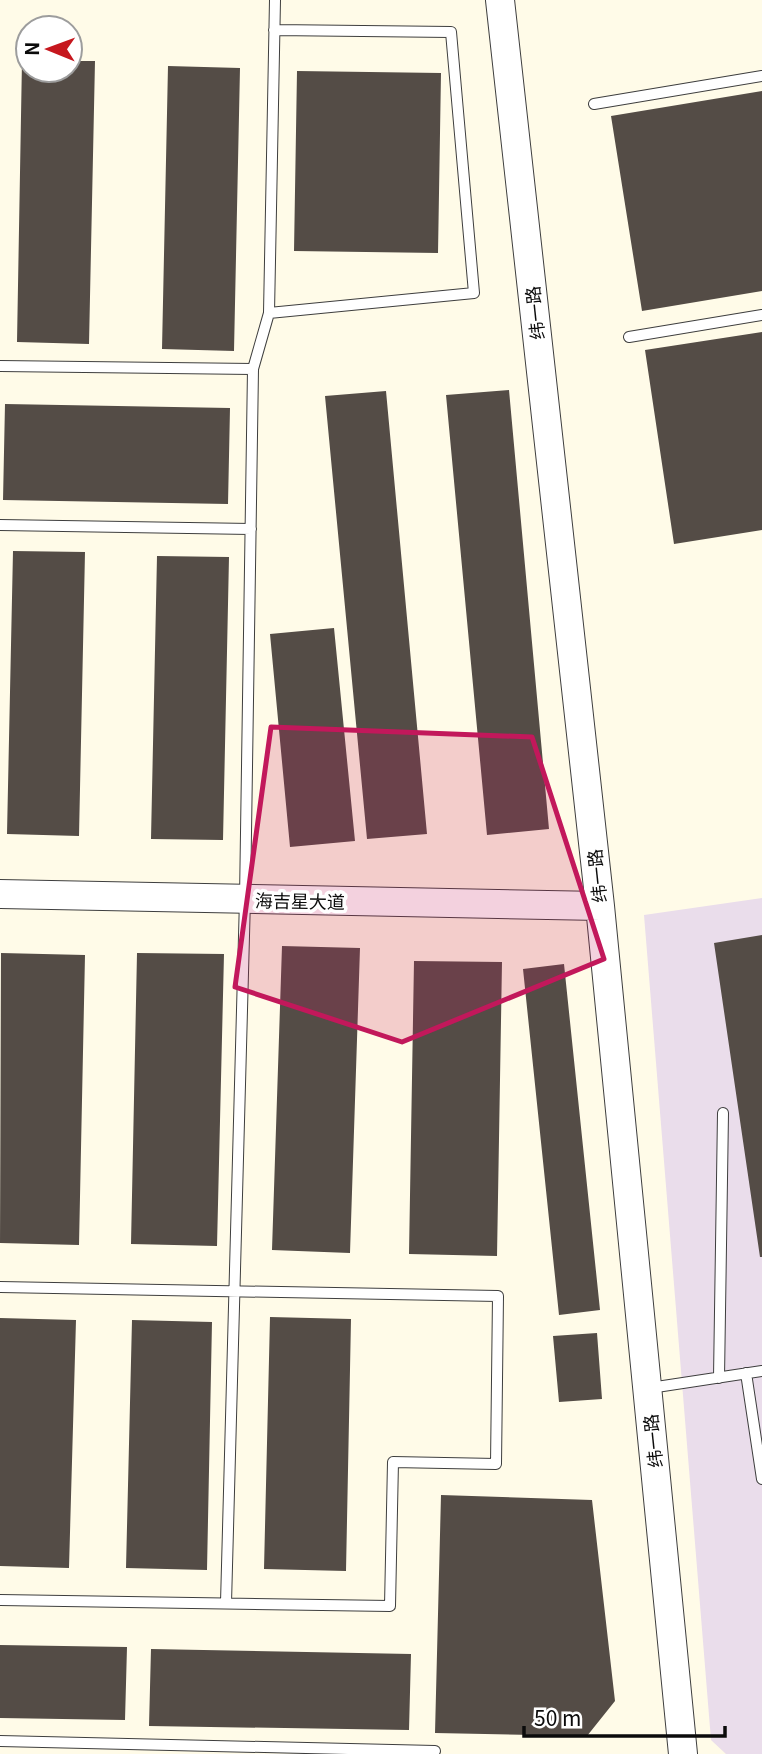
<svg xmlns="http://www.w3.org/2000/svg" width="762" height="1754" font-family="Georgia,'Noto Sans SC',serif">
<rect width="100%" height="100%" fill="#fffbe8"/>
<!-- industrial -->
<path fill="#eaddeb" d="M762 898V1754H726L711 1740 644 915Z"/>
<!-- building -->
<path fill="#544c46" d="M22 60H28V70H70V61H95L89 344 17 342Z
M168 66 240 68 234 351 162 349Z
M297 71 441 73 438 253 294 251Z
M762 91V291L642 311 611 116Z
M762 332V530L674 544 645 350Z
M509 390 549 829 487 835 446 395Z
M386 391 427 834 367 839 325 396Z
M5 404 230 408 228 504 3 500Z
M13 551 85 552 79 836 7 834Z
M157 556 229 557 223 840 151 839Z
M334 628 355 841 290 847 270 634Z
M762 935V1257H760L714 943Z
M282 946 360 948 350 1253 272 1250Z
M1 953 85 955 79 1245 0 1243Z
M137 953 224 954 217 1246 131 1244Z
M414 961 502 962 497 1256 409 1254Z
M564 964 600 1310 559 1315 523 969Z
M270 1317 351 1319 346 1571 264 1569Z
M0 1318 76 1320 69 1568 0 1566Z
M132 1320 212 1322 207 1570 126 1568Z
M597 1333 602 1399 559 1402 553 1336Z
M441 1495 592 1500 615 1701 587 1736 435 1733Z
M0 1645 127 1647 125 1720 0 1718Z
M151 1649 411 1654 409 1730 149 1726Z"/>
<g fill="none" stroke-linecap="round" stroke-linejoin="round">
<!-- service casing -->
<g stroke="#3e3e3e" stroke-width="12">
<path id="service" d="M594 104 762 76
M269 313 474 293 451 32 274 30
M629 337 762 315
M0 366 253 369 245 899 226 1603
M253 369 269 313 275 0
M0 525 251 529
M0 1287 498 1296 496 1464 393 1462 390 1606 0 1600
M746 1373 762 1479
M719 1378 723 1113
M650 1388 762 1371
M0 1741 435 1751"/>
</g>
<!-- tertiary casing -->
<g stroke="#3e3e3e" stroke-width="30">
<path id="tertiary" d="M500 0 600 906 683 1754
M0 894 600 906"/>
</g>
<!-- service -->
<use href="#service" stroke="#fff" stroke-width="10"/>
<!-- tertiary -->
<use href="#tertiary" stroke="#fff" stroke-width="28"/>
</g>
<!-- marked area -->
<path fill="#c2185b" fill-opacity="0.2" stroke="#c2185b" stroke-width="5" stroke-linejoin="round" d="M271 727 532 737 604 959 402 1042 235 987Z"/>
<g text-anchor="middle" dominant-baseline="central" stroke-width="7" stroke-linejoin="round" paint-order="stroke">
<!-- street labels -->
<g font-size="18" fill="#0b0b0b" stroke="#fff">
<text transform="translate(534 313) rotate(-96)">纬一路</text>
<text transform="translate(596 876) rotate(-96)">纬一路</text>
<text transform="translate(300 900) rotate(1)">海吉星大道</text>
<text transform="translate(652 1441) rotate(-96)">纬一路</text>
</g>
</g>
<!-- north arrow -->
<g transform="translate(49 49) rotate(271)"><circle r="33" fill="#ffffff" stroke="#9d9d9d" stroke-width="2"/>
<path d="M0-5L12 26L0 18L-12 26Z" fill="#c6171e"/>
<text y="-10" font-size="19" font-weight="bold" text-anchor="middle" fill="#0b0b0b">N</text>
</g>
<!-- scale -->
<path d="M524 1726v10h201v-10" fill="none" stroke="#0b0b0b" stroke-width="3.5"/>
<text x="534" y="1726" font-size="21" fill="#0b0b0b" stroke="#ffffff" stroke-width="5" paint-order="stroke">50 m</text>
</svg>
